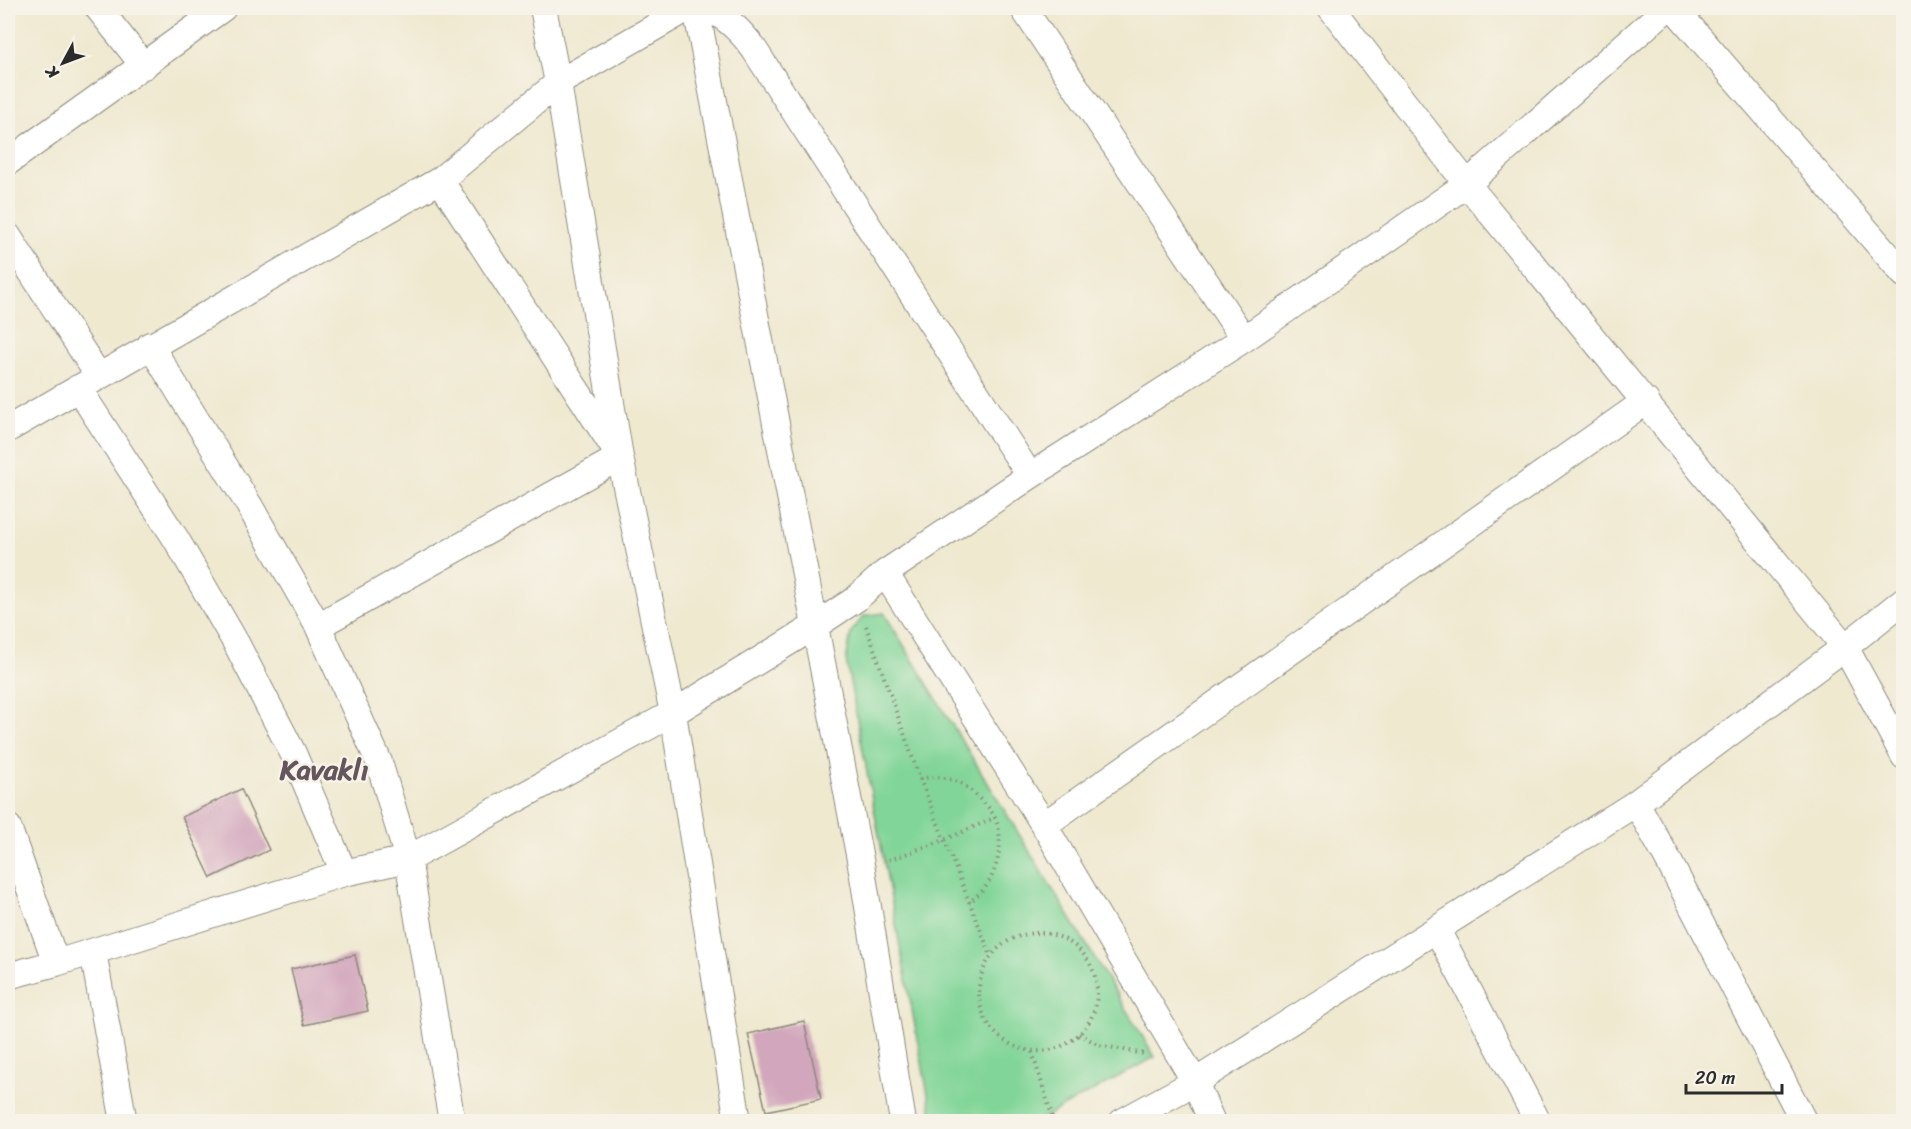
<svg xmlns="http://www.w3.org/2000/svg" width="1911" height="1129" font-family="Sriracha,sans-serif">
<rect width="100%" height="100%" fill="#f7f3e8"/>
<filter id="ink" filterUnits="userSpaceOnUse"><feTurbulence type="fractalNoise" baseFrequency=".0167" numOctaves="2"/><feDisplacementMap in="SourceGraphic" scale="12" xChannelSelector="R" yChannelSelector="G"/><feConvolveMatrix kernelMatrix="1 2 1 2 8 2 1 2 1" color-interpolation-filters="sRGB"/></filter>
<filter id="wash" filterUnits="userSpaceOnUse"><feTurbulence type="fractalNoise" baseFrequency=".008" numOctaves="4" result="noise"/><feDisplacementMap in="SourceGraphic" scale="24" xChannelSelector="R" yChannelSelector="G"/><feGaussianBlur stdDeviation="1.35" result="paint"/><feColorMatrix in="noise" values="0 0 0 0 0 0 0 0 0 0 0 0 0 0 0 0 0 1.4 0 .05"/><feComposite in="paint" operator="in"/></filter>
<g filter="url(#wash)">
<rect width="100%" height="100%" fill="#efe9d0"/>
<!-- green -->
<path fill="#81d598" stroke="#568062" stroke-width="1.5" d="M884 613 1155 1057 1037 1121H933L846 661 851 632 864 616Z"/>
<g id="blocks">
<!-- building -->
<path fill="#d2a6bc" d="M241 789 269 850 211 878 182 817Z
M355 955 368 1011 304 1025 291 969Z
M804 1021 821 1099 766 1111 748 1034Z"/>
</g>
</g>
<g filter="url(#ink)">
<use href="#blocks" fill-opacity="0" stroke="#8d8a7e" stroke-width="1.5"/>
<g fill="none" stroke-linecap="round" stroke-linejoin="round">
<!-- minor casing -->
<g stroke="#8d8a7e" stroke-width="28">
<path id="minor" d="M98 8 144 66
M543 8 558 83 620 457 673 713 738 1122
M696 8 862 870 903 1122
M707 8C727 17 741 31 754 49L1030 476
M1023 8 1244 339
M1331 8 1467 184 1845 647 1904 756
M1674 8 1904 274
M8 162 223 8
M8 236 98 375
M150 345 249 505 318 626 379 762 408 859 452 1122
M78 388 176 539 236 643 293 753 344 873
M8 429 440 180 558 83 688 8
M885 573 1044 825 1195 1082 1212 1122
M318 626 620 457 440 180
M1636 803 1666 856 1804 1122
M1044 825 1646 401
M8 827 56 963
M1437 930 1538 1122
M93 952 124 1122
M8 976 56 963 344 873 408 859 673 713 815 626 856 599 885 573 1030 476 1244 339 1467 184 1667 8
M1122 1122 1195 1082 1636 803 1845 647 1904 600"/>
</g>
<!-- path -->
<path stroke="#8d8a7e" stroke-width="4" stroke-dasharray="1.5 4.5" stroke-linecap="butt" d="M866 626 920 779 991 956
M920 779C941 774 959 779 975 794 980 800 987 805 991 811 1007 833 999 871 983 890 979 894 974 898 969 903
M889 860 944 840 994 818
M979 992a59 59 0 1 1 118 0a59 59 0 1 1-118 0Z
M1079 1034 1099 1045 1145 1054
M1032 1052 1054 1122"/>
<!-- minor -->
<use href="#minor" stroke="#fff" stroke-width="26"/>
</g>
</g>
<g text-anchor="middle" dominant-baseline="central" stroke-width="5" stroke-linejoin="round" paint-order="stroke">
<!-- district labels -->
<g font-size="28" font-weight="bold" fill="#65565e" stroke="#f7f3e8">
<text x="324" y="769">Kavaklı</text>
</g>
</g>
<!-- margin -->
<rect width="1911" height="1129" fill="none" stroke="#f7f3e8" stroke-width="30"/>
<!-- north arrow -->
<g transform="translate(63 63) rotate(229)" stroke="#f7f3e8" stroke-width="4.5" paint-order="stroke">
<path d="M0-4.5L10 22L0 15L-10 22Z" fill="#2b2b2b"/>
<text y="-9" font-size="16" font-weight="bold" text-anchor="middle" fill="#2b2b2b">K</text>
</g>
<!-- scale -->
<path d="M1686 1084v9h96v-9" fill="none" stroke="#2b2b2b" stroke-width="3"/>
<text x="1695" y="1084" font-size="18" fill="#2b2b2b" stroke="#f7f3e8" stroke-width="4.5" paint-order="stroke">20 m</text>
</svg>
